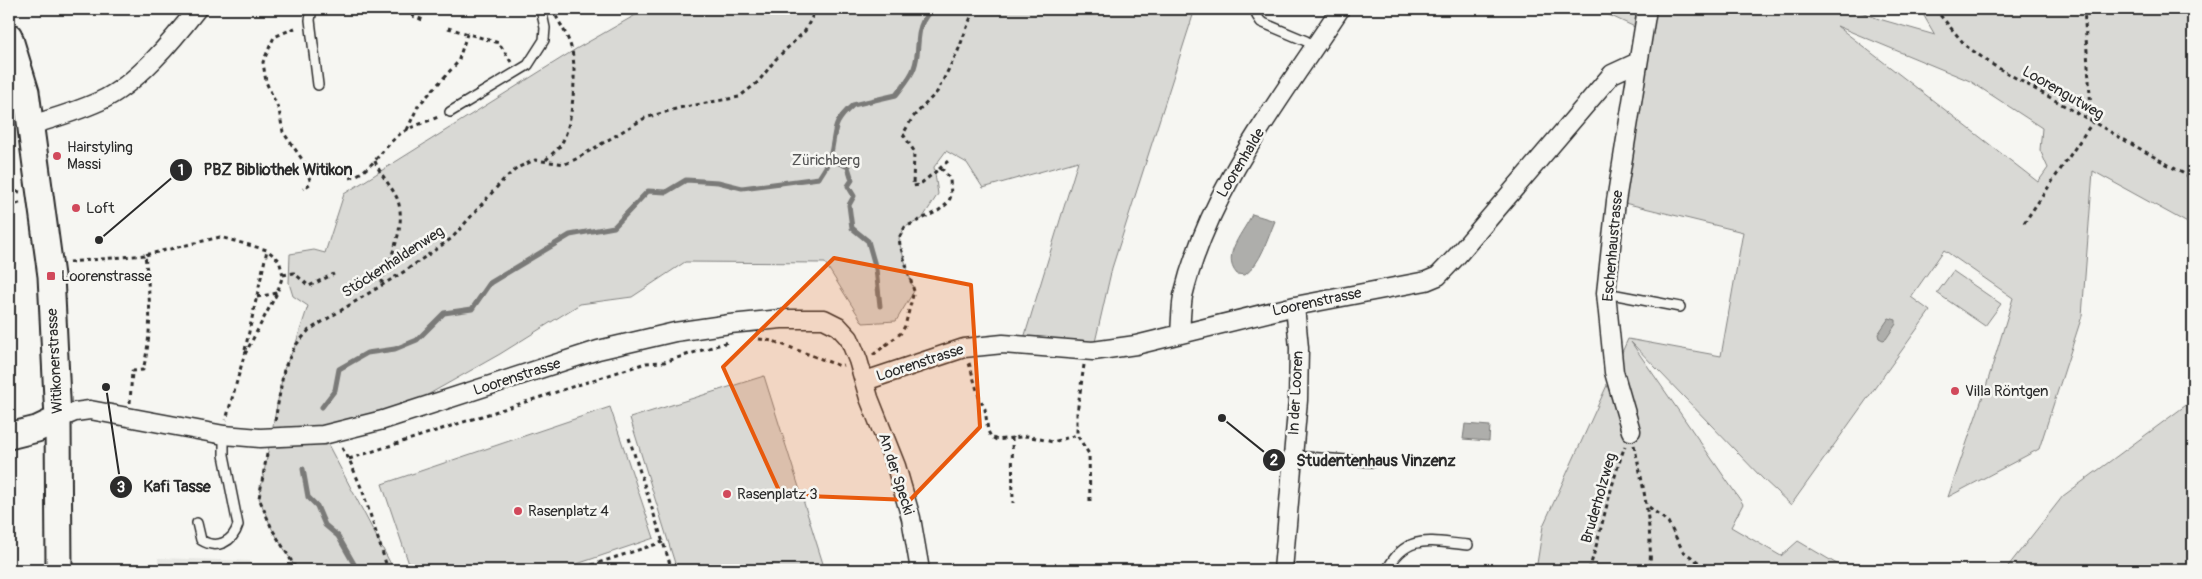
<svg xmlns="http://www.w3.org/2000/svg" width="2202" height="579" font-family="Pangolin,sans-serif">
<rect width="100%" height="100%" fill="#f6f6f2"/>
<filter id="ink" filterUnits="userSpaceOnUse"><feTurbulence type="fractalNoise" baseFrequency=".02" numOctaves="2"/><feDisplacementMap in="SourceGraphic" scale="10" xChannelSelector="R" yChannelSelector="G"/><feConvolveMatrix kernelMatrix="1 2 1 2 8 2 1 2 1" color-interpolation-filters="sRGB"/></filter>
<g filter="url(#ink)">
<!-- built -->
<path fill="#e7e7e3" d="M158 558 250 561 252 570H158Z"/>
<!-- green -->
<path fill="#d9d9d5" stroke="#828280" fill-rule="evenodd" d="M646 9H1195L1112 268 1093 351 1022 345 1078 161 983 188 967 163 946 151 934 167 938 194 922 219 905 227 899 238 900 245 914 291 896 321 863 323 825 263 685 262 632 297 580 304 500 354 383 420 323 435 394 570H297L272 529 259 498 284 369 295 346 308 306 293 296 289 283 290 254 314 250 325 253 344 194 576 49Z
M1596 9H1647L1637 28Z
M1648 9H1854L1879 19 1935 35 1920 9H2193V226L2093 171 2082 316 2039 449 1948 497 1985 390 2013 298 1944 250 1911 297 1930 311 1791 505 1763 479 1631 342 1743 504 1731 527 1781 556 1798 541 1847 570H1536L1543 526 1628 339 1721 356 1743 232 1616 201ZM1837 26 1970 81 2042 128 2040 150 2048 168 2038 182Z
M1953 271 2001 304 1985 326 1937 293Z
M764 376 825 570H677L630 418Z
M2193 400V570H2005L2063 496Z
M610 407 654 538 559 570H411L382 484Z"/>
<!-- water -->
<path fill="#aeaeab" stroke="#7a7a78" d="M1252 214 1275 221C1267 240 1261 263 1245 275L1237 274C1220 255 1245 231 1252 214Z
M1889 318 1896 320V324L1886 339 1883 340 1879 338 1878 334Z
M1465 424 1490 426 1489 441 1463 439Z"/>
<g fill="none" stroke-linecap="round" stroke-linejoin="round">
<!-- stream -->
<path stroke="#7a7a78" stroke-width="5" d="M830 159 848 167 852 180 848 186 854 196 849 205 852 228 868 241 876 269 880 306
M322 407 335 390 339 369 367 353 395 349 417 340 444 313 472 309 490 283 570 235 614 227 648 191 666 192 686 180 718 182 742 188 819 178C823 171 829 164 830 157 837 131 830 125 853 105L896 95C902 87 911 77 914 68 922 47 912 26 933 9
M303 469 308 497 317 506 325 525 338 536 354 564V570"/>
<!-- lane casing -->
<g stroke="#2b2b2b" stroke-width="12">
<path id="lane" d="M312 9 310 20 318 85
M1258 9 1257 16 1261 22 1306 41 1315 47
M450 112 528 65 544 40 545 28 541 9
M1606 293 1680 307
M1293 456 1373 462
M197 523 201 540C217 550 233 542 238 525L224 455V435
M1387 570C1407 532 1431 542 1468 545"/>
</g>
<!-- street casing -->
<g stroke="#2b2b2b" stroke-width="21">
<path id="street" d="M31 125C55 118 78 111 100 101 137 84 173 40 197 9
M1180 334C1181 321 1181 308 1183 296 1209 188 1281 99 1340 9
M865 381 964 348 1003 344 1093 351 1136 345 1295 306 1426 281 1438 276 1457 256 1612 74 1638 62
M58 419 75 412 90 410 224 435 260 438 323 435 383 420 598 350 675 332 730 324 781 319H824L838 326 849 338 858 360 869 398 896 466 911 518 920 570
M1631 431 1614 372 1606 293 1616 201 1647 9
M1283 570 1298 400 1299 348 1295 306"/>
</g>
<!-- secondary casing -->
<g stroke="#2b2b2b" stroke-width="29">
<path id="secondary" d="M9 36 26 92 51 276 58 419 59 570
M9 436 37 429 58 419"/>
</g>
<!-- path -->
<path stroke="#2b2b2b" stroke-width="3" stroke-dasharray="4 4" stroke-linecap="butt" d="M406 9 413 16 423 20
M1935 9 1966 46 1993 65 2193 179
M295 28 274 37 263 62 266 82 279 110 283 132 304 162 311 183 303 189
M448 28 499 43 511 62
M407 130 418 106 458 62 467 34
M546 160C550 155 556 151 560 146 573 127 577 73 572 51 569 38 562 27 556 16
M375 161C380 175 391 185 397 198 408 227 389 258 381 285
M939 169 948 161
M350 178C373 170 382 148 400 134 411 126 427 122 440 116
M9 190 20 192
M9 207 22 202
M2024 223 2092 123 2084 9
M69 262 145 255
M283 275 294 273 309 286 334 274
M257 297 277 293
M759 339 773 341 840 366 843 365
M245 350 267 250
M873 355 901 333 905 326 914 291 900 245 899 238 905 227 938 211 948 203 951 196 950 179 943 170 939 169 919 185 913 186 914 151 903 134 913 117 937 92 958 51 974 9
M969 363 979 397 985 409 988 431 991 437 997 440 1027 436 1053 442 1077 435
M1084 365 1077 413V435L1089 454 1090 502
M130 403 132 371 143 370C153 330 150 295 145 255L220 237 267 250 279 260 283 275 277 293 244 356 226 420
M275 421 284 369 295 346 309 330 405 271 452 238 504 179 519 167 535 160 565 164 576 159 645 118 679 108 739 97 758 82 776 59 805 31 816 9
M1012 437 1013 503
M629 438 672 570
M1634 445C1644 488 1652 526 1650 570
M342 448 349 459 363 492 388 570
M267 454 259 498 272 529 297 570
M349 459 646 363 664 362 728 342
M1649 507 1668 522 1683 551 1709 570
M576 570 663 542
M1589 570C1602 529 1610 486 1625 446"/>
<!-- lane -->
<use href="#lane" stroke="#f6f6f2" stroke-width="9"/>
<!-- street -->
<use href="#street" stroke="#f6f6f2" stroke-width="18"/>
<!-- secondary -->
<use href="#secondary" stroke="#f6f6f2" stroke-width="25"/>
</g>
</g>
<!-- marked area -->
<path fill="#e8590c" fill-opacity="0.2" stroke="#e8590c" stroke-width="4" stroke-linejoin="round" d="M834 258 971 285 980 427 910 500 781 495 723 367Z"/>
<!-- markers -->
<g fill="#d1495b" stroke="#f6f6f2" stroke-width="2">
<circle cx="57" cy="156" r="5"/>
<circle cx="76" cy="208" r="5"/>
<rect x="46" y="271" width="10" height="10" rx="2.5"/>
<circle cx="1955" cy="391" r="5"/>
<circle cx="727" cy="494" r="5"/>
<circle cx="518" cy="511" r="5"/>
</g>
<g text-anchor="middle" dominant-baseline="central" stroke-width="5" stroke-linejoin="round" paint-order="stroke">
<!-- street labels -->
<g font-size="15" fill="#2b2b2b" stroke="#f6f6f2">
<text transform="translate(2063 93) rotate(30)">Loorengutweg</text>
<text transform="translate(1241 163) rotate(-59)">Loorenhalde</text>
<text transform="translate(1613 246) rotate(-85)">Eschenhaustrasse</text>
<text transform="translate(393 262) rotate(-33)">Stöckenhaldenweg</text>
<text transform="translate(1317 302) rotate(-12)">Loorenstrasse</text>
<text transform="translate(55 361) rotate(-93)">Witikonerstrasse</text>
<text transform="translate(920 363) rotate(-18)">Loorenstrasse</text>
<text transform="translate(517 377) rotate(-18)">Loorenstrasse</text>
<text transform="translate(1296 393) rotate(-87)">In der Looren</text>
<text transform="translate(896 474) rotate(72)">An der Specki</text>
<text transform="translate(1599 498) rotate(-74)">Bruderholzweg</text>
</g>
<!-- poi labels -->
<g font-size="15" fill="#2b2b2b" stroke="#f6f6f2" text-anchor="start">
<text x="67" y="147">Hairstyling<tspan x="67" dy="17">Massi</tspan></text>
<text x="86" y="208">Loft</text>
<text x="61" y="276">Loorenstrasse</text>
<text x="1965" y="391">Villa Röntgen</text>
<text x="737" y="494">Rasenplatz 3</text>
<text x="528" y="511">Rasenplatz 4</text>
</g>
<!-- park labels -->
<g font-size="15" fill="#565656" stroke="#f6f6f2">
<text x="826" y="160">Zürichberg</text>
</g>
</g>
<!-- callouts -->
<path fill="none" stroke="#2b2b2b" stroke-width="2" d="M99 240L181 170M1222 418L1274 460M106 387L121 487"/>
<g fill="#2b2b2b" stroke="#f6f6f2" stroke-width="2">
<circle cx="99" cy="240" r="5"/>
<circle cx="1222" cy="418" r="5"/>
<circle cx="106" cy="387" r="5"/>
<circle cx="181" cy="170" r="12"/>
<circle cx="1274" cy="460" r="12"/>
<circle cx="121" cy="487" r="12"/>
</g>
<g font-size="15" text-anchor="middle" font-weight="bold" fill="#fff">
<text x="181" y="175">1</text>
<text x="1274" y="465">2</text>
<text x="121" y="492">3</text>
</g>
<g font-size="16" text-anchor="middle" font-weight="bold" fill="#2b2b2b" stroke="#f6f6f2" stroke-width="5" stroke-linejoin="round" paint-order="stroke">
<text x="278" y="175">PBZ Bibliothek Witikon</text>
<text x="1376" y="466">Studentenhaus Vinzenz</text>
<text x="177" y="492">Kafi Tasse</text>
</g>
<!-- margin -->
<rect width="2202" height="579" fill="none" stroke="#f6f6f2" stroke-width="30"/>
<rect x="15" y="15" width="2172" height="549" fill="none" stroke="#2b2b2b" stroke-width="2" filter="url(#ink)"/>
</svg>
